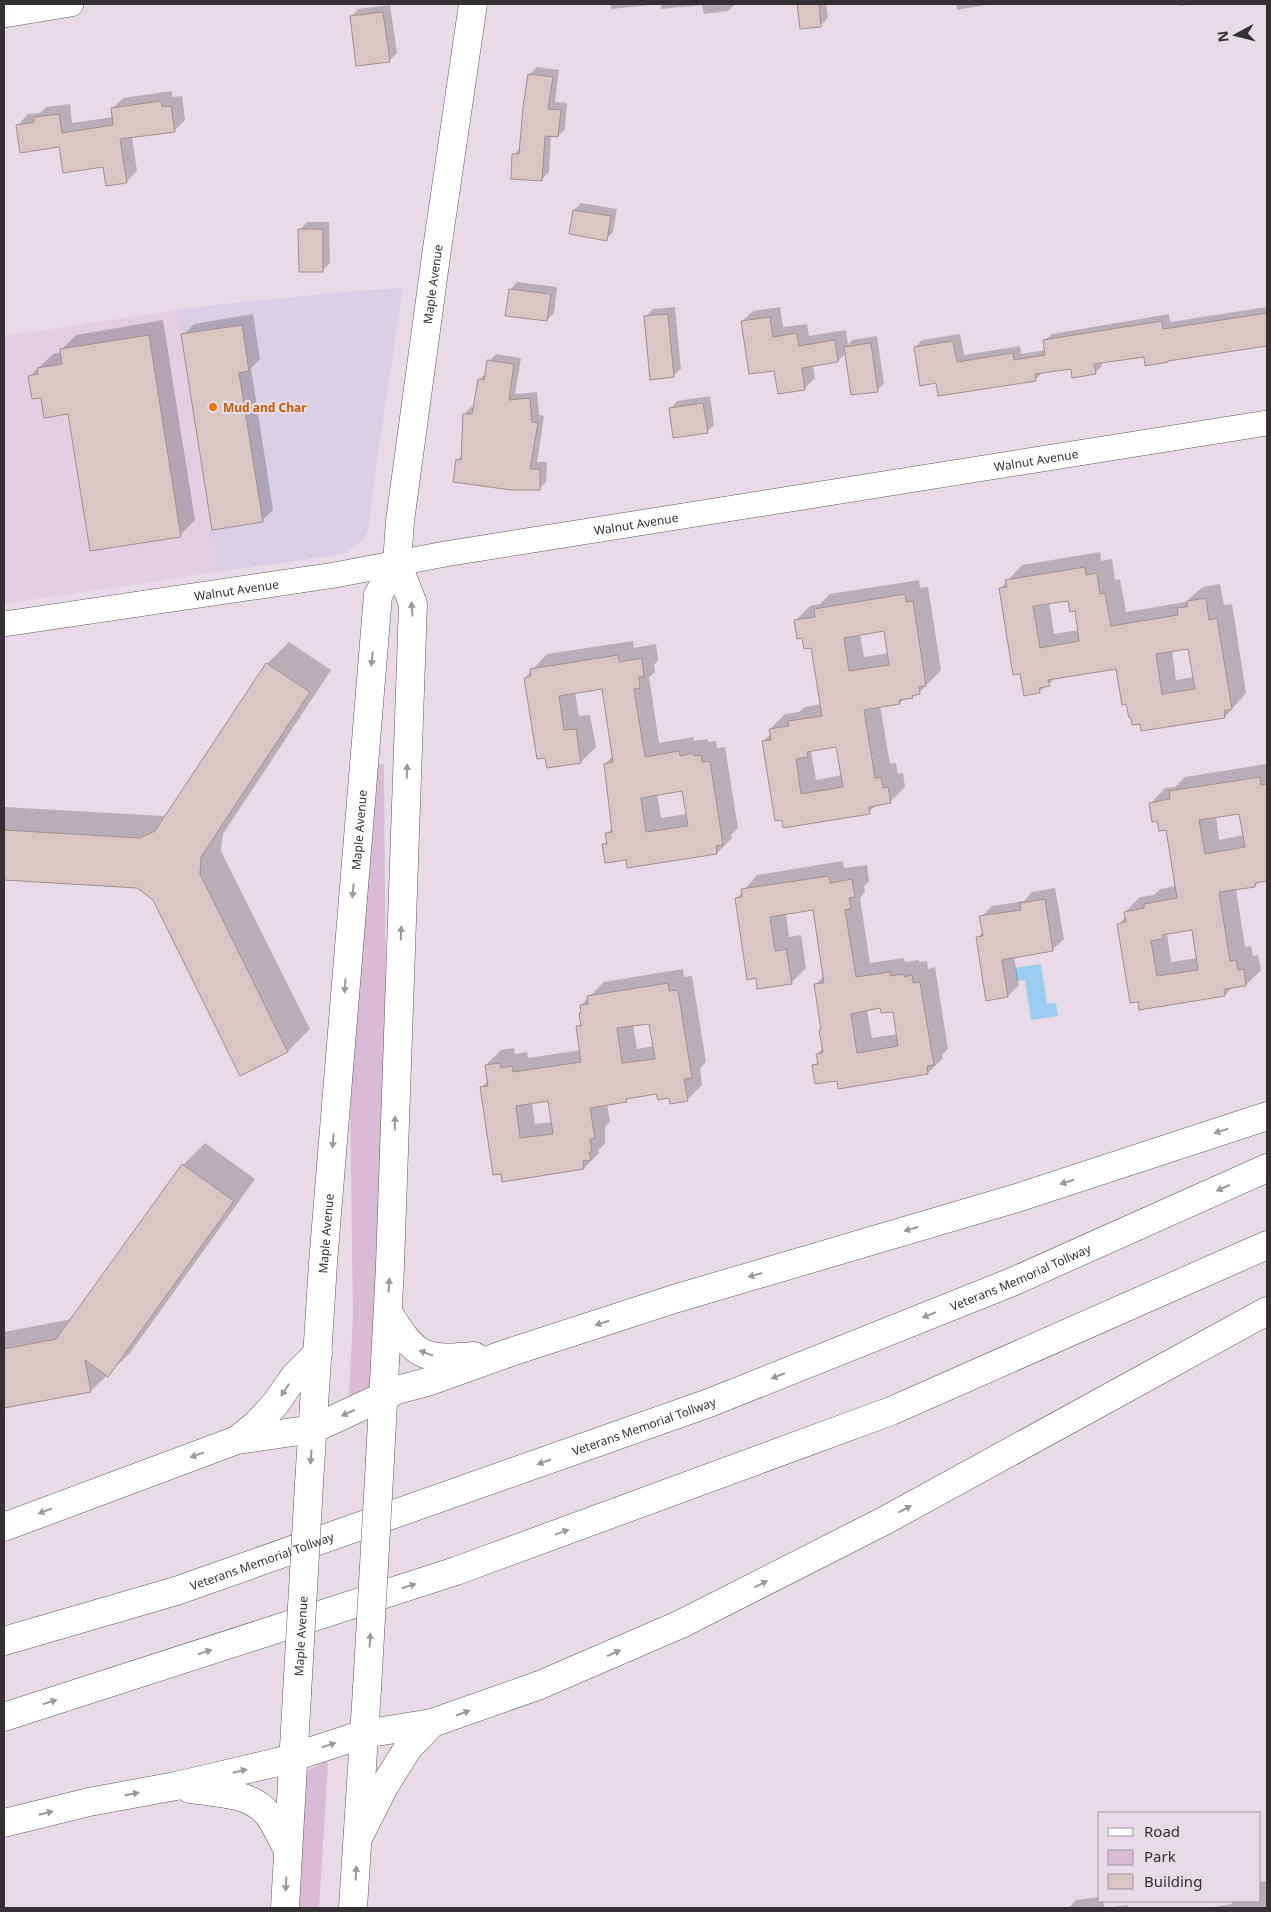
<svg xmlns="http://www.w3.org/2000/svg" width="1271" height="1912" font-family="'Noto Sans',sans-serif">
<rect width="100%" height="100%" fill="#e8dae6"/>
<!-- commercial -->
<path fill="#dad0e5" d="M403 288 376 466 368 531 363 541 346 552 331 556 217 572 177 310 213 305 365 290Z"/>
<!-- built -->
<path fill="#e3cfe1" d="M177 310 217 572 4 604V336Z"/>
<!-- green -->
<path fill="#d9bbd6" d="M376 764H384L386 1021 371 1391 349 1398 353 1315 350 1100Z
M326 1761 328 1764 319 1908H297L306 1771Z"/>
<!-- water -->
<path fill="#9acdf1" d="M1041 964 1047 1004 1056 1003 1058 1016 1031 1020 1025 980 1017 981 1015 968Z"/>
<!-- shadow -->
<path fill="#0003" fill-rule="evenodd" d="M611 4H735L728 11 704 14 702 5 661 9V4L611 9Z
M798 4H826L828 18 821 25 801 28Z
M956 4H991L957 10Z
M1179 4H1197L1179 6Z
M390 5 397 53 389 61 351 17 358 9Z
M537 67 559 70 555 102 567 103 565 129 558 136 551 135 549 172 542 179 514 155 520 148 529 75Z
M172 91V97L182 96 185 120 174 131 132 137 137 171 126 182 104 166 18 125 28 114 40 113 46 107 70 104 72 123 113 117 112 109 123 98Z
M581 203 617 209 613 232 606 239 574 210Z
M307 222H329L330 263 322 271 300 230Z
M517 282 557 287 554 313 547 320 510 290Z
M675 307 681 369 673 376 646 316 653 309Z
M780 307 783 327 807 324 809 336 846 330 848 345 852 340 877 336 884 383 877 391 846 353 838 361 813 365 815 378 805 388 775 369 742 321 753 311Z
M1267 307V344L1170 359 1168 361 1145 355 1102 362V366L1095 373 1072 367 1043 372 1035 380 937 382 915 348 922 340 960 334 964 355 1020 346 1021 354 1046 350 1044 341 1052 334 1169 314 1170 322Z
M253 314 260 359 251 368 273 510 262 521 183 335 194 324Z
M163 320 195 520 180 535 69 413 42 396 30 376 53 354 61 352V350L76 335Z
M496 354 521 358 515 394 537 392 539 415 544 416 537 462H547L546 482 539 489 458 460 462 455 464 414 471 407H474L479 380 487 372 489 361Z
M710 396 714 425 707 432 670 409 677 401Z
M1100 552 1101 561 1112 559 1115 580 1120 579 1126 612 1185 602 1203 587 1220 584 1224 605 1232 604 1246 693 1225 717 1141 723 1117 667 1057 677 1039 692 1021 672 1000 589 1022 565ZM1069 599 1077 610 1079 630 1054 634 1049 602ZM1189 647 1194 677 1176 680 1172 650Z
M919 580 920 588 928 587 941 670 919 693 905 698 900 703 880 706 890 764 896 763 898 774 903 773 905 787 890 802 877 804 869 812 785 826 763 741 771 734 770 729 785 714 799 712 805 707 821 704 812 646 803 637 795 621 810 606 820 604 830 594ZM885 630 889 653 864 657 860 634ZM837 745 842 775 816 780 811 751Z
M633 641 634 648 656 644 658 660 654 665 655 672 649 677 659 743 694 737V741L708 739V742L716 741 717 748 725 747 738 828 731 835 732 838 717 853 627 859 603 845 608 840 607 834 613 827 605 764 614 755 603 688 575 692 579 716 590 715 596 747 581 762 525 678 547 654ZM683 790 687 814 661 818 657 794Z
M289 642 331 670 223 834 221 851 310 1029 288 1051 241 1074 154 899 137 886 4 879V807L163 816 167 814 267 664Z
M1267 764V879L1260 881 1255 886 1236 889 1245 947 1251 946 1253 956 1258 955 1261 970 1246 985 1233 987 1225 995 1140 1009 1119 924 1126 916 1125 912 1140 897 1154 895 1160 889 1176 886 1167 829 1159 820 1151 803 1165 788 1175 787 1185 777ZM1240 813 1244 835 1219 840 1216 816ZM1193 928 1198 958 1171 962 1167 933Z
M843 861 844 868 867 865 869 881 864 886 865 892 860 898 870 963 904 958 905 962 919 960V962L927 961 928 969 935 967 948 1049 942 1055 943 1058 928 1073 838 1079 814 1066 818 1061 817 1054 823 1048 822 1029 815 985 824 976 814 909 786 913 789 937 801 935 806 968 791 983 736 899 757 875ZM881 1007 894 1010 898 1034 872 1038 867 1010Z
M1055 888 1064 939 1052 950 1014 956 1019 985 1008 996 977 938 983 932 981 917 992 906 1024 901 1032 892Z
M683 969 684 977 692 976 706 1062 700 1068 702 1085 687 1100 658 1092 630 1097 626 1101 607 1104 610 1122 605 1127V1144L598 1150 599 1153 584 1168 503 1180 481 1088 488 1081 486 1065 501 1050 514 1048 515 1054 527 1052 528 1058 581 1050 577 1027 582 1023 581 1005 604 982ZM651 1023 654 1046 637 1049 633 1025ZM549 1100 552 1122 535 1124 532 1103Z
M205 1143 255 1179 130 1353 91 1391 4 1407V1332L72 1319 183 1165Z
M1267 1881V1908H1208L1232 1904V1901H1260V1882Z
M1098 1897 1100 1901H1103L1105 1908 1128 1905V1908H1069L1076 1900Z"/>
<!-- building -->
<path fill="#d9c6c3" stroke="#a3908e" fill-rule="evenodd" d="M797 4H819L821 27 800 29Z
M383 12 390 62 356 66 350 16Z
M528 74 553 77 548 109 561 110 558 137 545 136 542 181 511 179 512 154H519L523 107Z
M161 101 162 107 171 106 175 132 120 139 127 183 106 186 103 167 63 173 59 147 20 153 16 125 34 122V117L59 114 62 133 113 125 111 108Z
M573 210 611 216 607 241 569 234Z
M298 229H323V272H299Z
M509 289 551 294 547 321 505 316Z
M1267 313V346L1168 361V362L1145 366 1144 357 1094 364 1096 374 1072 378 1071 369 1035 374 1036 381 938 396 936 383 920 386 914 347 953 341 957 362 1013 353 1014 360 1045 355 1043 340 1162 321 1163 329Z
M668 314 674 377 650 380 644 316Z
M770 317 773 337 797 333 799 346 835 340 838 362 802 368 805 390 778 394 774 371 749 374 741 321Z
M242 325 249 371 239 373 263 522 212 530 181 334Z
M149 335 181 537 90 551 68 414 44 418 41 398 32 399 28 376 38 374 37 368 62 364 60 349Z
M871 343 878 392 851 395 844 347Z
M487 360 514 364 509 400 530 398 532 422 538 423 530 469H540V490H511L453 482 456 459 461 460 463 414H472L478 379 484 380Z
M703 403 708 433 673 438 669 408Z
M1085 567 1086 575 1097 573 1100 594 1105 593 1111 626 1178 615 1177 608 1187 607V601L1206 598 1209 620 1217 618 1232 709 1224 711 1225 718 1141 731 1140 724 1132 725 1131 718H1129L1126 704 1122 705 1116 669 1048 680 1050 686 1039 688 1040 693 1024 696 1020 674 1013 675 999 588 1007 587 1005 580ZM1068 601 1070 612 1075 611 1079 641 1040 648 1033 606ZM1188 649 1195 689 1162 694 1156 654Z
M905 594 906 602 913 601 926 686 919 687 920 694 912 696 913 698 899 700 900 704 864 710 875 778 881 777 883 788 888 787 891 803 869 807 870 814 783 828 782 820 775 821 762 741 771 740 769 729 789 726 788 721 822 716 811 648 804 649 802 638 797 639 794 620 815 617 814 609ZM884 631 889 665 849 671 844 638ZM836 747 843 787 801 794 796 759 808 757 807 752Z
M618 655 619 662 642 658 644 676 639 677 640 688 634 689 645 757 679 751 680 756 693 753 694 756 701 755 702 762 710 761 723 845 716 846 717 854 627 868 626 860 605 863 602 844H607L605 833 612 832 604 764 613 762 602 689 559 696 564 730 576 729 581 763 547 768 545 758 537 759 524 678 531 676 530 669ZM682 791 688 826 646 832 641 798Z
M266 663 310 692 201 857 200 874 288 1052 240 1076 153 900 137 888 4 880V830L140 838 155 831Z
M1260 777 1261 785 1267 784V881L1255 883V887L1219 892 1230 961 1236 960 1238 970 1244 969 1246 986 1224 989 1225 996 1139 1010 1138 1002 1130 1003 1117 924 1126 922 1124 912 1144 908V904L1177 898 1166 830 1159 831 1157 821 1152 822 1149 803 1170 799 1169 791ZM1239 814 1245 847 1205 854 1199 820ZM1192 930 1198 970 1157 976 1151 941 1163 939 1162 935Z
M829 876 830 883 852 879 855 897 849 898 851 908 845 910 856 977 890 972V976L904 974V977L912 975 913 983 920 982 934 1065 927 1066 928 1074 838 1089 837 1081 815 1084 812 1065 818 1064 816 1054 823 1053 819 1030H821L814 984 824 983 813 910 770 917 775 951 786 949 792 984 757 989 756 978 747 980 735 898 742 897 741 889ZM880 1008 881 1013 893 1012 898 1046 857 1053 851 1014Z
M1045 899 1053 951 1002 960 1008 997 986 1001 976 937 983 936 979 916 1021 910 1020 903Z
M668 983 669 991 678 990 692 1078 684 1079 688 1101 670 1104 669 1098 658 1100 656 1094 626 1099 627 1102 590 1108 595 1138 590 1139 592 1152H589L591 1160 583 1161 584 1169 502 1182 501 1174 493 1175 480 1087 488 1086 485 1065 500 1063 501 1068 512 1066 513 1072 581 1062 576 1026H581L579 1013H581L580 1005 588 1004 587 996ZM649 1024 655 1059 622 1063 617 1028ZM548 1101 553 1134 520 1138 516 1106Z
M182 1164 234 1201 108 1377 85 1360 91 1392 4 1408V1349L56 1339Z"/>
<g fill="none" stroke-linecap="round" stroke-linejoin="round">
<!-- minor casing -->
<g stroke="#625660" stroke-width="26">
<g id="minor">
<path d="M4 15 71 4"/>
<path id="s1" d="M4 624 335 575 445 554 1267 423"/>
</g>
</g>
<!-- major casing -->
<g stroke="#625660" stroke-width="29">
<g id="major">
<path id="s2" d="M380 1460 390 1266 413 604 397 563 400 521 437 249 473 4"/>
<path id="s3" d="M309 1484 323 1263 378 595 397 563"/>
<path d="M285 1908 297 1694"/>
<path d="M353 1908 367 1689"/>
</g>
</g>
<!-- highway casing -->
<g stroke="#625660" stroke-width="29">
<g id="highway">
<path d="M388 1312C415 1356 422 1361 474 1356"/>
<path d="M237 1440 256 1425 276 1403 294 1377 318 1353"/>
<path d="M4 1527 237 1440 313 1429 397 1390 427 1382 508 1353 674 1299 1017 1198 1267 1116"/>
<path id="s4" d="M4 1641 176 1591 709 1403 1012 1282 1267 1168"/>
<path d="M4 1717 456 1571 891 1411 1267 1245"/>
<path d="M190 1789C216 1793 247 1792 266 1812 275 1822 281 1838 288 1850"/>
<path d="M4 1823 89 1802 176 1786 278 1762 364 1734 432 1723 540 1685 681 1624 884 1521 1267 1311"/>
<path d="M358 1838 385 1785 408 1748 432 1723"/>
</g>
</g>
<!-- minor -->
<use href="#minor" stroke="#fff" stroke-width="25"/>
<!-- major -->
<use href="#major" stroke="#fff" stroke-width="28"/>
<!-- highway -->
<use href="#highway" stroke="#fff" stroke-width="28"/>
<!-- major-bridge casing -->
<g stroke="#625660" stroke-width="29" stroke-linecap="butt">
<g id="major-bridge">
<path d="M367 1689 380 1460"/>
<path id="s5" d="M297 1694 309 1484"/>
</g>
</g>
<!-- major-bridge -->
<use href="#major-bridge" stroke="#fff" stroke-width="28"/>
</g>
<!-- one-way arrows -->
<defs><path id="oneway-solid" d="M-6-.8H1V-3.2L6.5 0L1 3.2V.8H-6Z" transform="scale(1.25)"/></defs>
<g fill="#9a989a">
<use href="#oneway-solid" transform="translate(412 609) rotate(-94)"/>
<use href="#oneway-solid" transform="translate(372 659) rotate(95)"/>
<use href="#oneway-solid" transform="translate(407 771) rotate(-88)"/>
<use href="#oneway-solid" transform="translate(353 891) rotate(95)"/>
<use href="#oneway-solid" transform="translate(401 933) rotate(-88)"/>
<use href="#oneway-solid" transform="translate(345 986) rotate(94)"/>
<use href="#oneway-solid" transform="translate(395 1123) rotate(-88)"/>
<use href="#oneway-solid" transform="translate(1221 1131) rotate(162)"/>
<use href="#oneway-solid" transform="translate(333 1141) rotate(95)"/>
<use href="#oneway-solid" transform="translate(1067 1182) rotate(162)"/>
<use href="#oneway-solid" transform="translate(1223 1188) rotate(156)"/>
<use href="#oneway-solid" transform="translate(911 1229) rotate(164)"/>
<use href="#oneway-solid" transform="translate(755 1275) rotate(164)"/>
<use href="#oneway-solid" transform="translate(389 1285) rotate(-87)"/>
<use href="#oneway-solid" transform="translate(929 1315) rotate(158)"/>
<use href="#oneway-solid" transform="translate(602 1323) rotate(162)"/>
<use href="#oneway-solid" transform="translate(426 1353) rotate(-160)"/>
<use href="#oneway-solid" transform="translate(778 1376) rotate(158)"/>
<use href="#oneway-solid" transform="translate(285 1390) rotate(123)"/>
<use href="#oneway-solid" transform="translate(348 1413) rotate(156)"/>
<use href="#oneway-solid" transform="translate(197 1455) rotate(160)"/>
<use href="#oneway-solid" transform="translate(311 1457) rotate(94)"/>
<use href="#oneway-solid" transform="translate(544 1462) rotate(161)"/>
<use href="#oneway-solid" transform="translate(905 1509) rotate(-29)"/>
<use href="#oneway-solid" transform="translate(45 1511) rotate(159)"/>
<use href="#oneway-solid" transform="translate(562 1532) rotate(-20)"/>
<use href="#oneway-solid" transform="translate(761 1584) rotate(-27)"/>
<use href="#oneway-solid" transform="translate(409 1586) rotate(-18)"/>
<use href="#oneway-solid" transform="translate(370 1640) rotate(-87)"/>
<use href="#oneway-solid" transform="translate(205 1652) rotate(-18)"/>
<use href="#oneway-solid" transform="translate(614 1653) rotate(-24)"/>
<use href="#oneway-solid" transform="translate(50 1702) rotate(-18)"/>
<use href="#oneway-solid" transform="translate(463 1713) rotate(-19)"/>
<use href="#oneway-solid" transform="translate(329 1745) rotate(-18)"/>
<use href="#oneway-solid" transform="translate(240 1771) rotate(-13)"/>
<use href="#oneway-solid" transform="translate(132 1794) rotate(-10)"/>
<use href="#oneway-solid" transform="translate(46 1813) rotate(-14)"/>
<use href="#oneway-solid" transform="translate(356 1873) rotate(-87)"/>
<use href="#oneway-solid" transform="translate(286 1884) rotate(93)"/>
</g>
<!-- markers -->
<circle fill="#e8710a" stroke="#e8dae6" stroke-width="2" cx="213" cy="407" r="5"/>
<g text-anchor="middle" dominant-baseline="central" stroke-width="4.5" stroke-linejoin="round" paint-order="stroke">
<!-- street labels -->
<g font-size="12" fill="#353034" stroke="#e8dae6">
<text stroke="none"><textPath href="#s2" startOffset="1182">Maple Avenue</textPath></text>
<text stroke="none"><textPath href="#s1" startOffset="1045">Walnut Avenue</textPath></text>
<text stroke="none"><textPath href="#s1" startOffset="640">Walnut Avenue</textPath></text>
<text stroke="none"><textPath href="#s1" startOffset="235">Walnut Avenue</textPath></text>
<text stroke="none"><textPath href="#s3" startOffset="656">Maple Avenue</textPath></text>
<text stroke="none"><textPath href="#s3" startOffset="251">Maple Avenue</textPath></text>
<text stroke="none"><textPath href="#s4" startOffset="1080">Veterans Memorial Tollway</textPath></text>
<text stroke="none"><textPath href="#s4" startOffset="675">Veterans Memorial Tollway</textPath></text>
<text stroke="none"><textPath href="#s4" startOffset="270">Veterans Memorial Tollway</textPath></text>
<text stroke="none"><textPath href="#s5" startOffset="58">Maple Avenue</textPath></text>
</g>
<!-- food labels -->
<g font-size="12" font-weight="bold" fill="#c56008" stroke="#e8dae6" text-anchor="start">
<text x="223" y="407">Mud and Char</text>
</g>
</g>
<!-- border -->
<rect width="1271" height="1912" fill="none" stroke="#353034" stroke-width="10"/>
<!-- legend -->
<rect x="1098" y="1812" width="162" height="90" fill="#e8dae6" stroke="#a0969f"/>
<rect x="1108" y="1828" width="25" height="8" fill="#ffffff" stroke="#a0969f"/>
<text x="1144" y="1837" font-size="15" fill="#353034">Road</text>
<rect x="1108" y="1850" width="25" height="15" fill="#d9bbd6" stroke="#a0969f"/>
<text x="1144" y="1862" font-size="15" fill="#353034">Park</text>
<rect x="1108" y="1874" width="25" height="15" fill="#d9c6c3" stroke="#a0969f"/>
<text x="1144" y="1887" font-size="15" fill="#353034">Building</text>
<!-- north arrow -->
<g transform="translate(1236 35) rotate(263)" stroke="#e8dae6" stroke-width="4" paint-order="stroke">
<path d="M0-4L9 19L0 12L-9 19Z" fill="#353034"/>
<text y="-8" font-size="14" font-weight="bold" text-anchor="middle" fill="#353034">N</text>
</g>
</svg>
